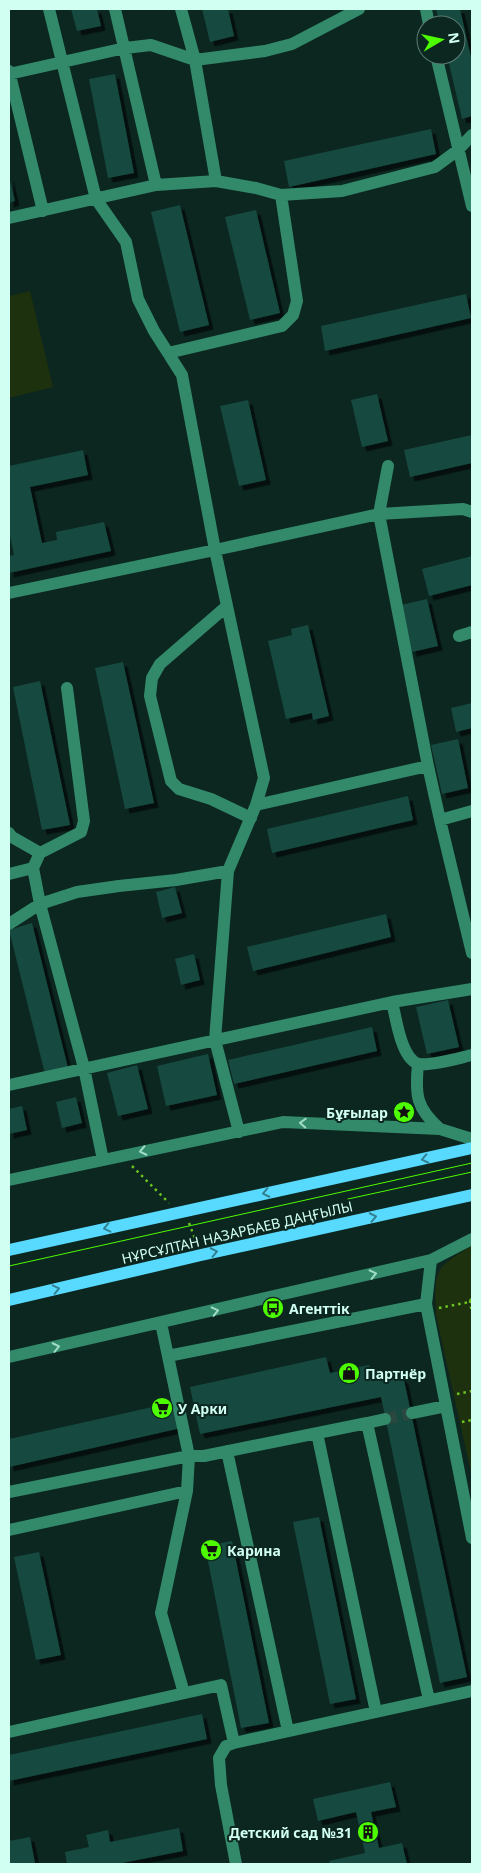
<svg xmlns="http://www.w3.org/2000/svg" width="481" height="1873" font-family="'Noto Sans',sans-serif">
<defs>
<filter id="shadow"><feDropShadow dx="4.5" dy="4.5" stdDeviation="0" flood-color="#0009"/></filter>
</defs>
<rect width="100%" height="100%" fill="#0c2620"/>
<!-- green -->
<path fill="#1e310e" d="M30 291 53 387 9 398V296Z
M472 1245V1477L436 1315C436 1301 433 1283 440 1270 445 1261 464 1251 472 1245Z"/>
<!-- building -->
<path fill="#16493f" filter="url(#shadow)" d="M71 9H97L101 26 77 31Z
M202 9H228L234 36 210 42Z
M436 9H460L472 62V116L462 119 447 55H456V25H440Z
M115 74 134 173 108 178 89 79Z
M431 129 436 154 289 187 284 161Z
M9 176 15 201 9 203Z
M180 205 209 325 180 332 151 212Z
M256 210 280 313 250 320 225 217Z
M466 294 471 318 325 351 321 326Z
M377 394 388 441 362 447 351 400Z
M248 400 266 480 239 486 220 406Z
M472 435V463L410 477 404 450Z
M83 450 88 475 30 487 42 543 57 540 56 532 104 522 111 551 9 573V556L14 555 9 531V466Z
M472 556V585L429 596 422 569Z
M427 599 438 646 412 652 401 605Z
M308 625 329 716 313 720 312 713 286 719 268 641 292 635 291 629Z
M123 662 154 803 125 809 95 668Z
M40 681 70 825 42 830 13 687Z
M472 703V728L456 732 451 708Z
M458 739 468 788 442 794 431 745Z
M408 796 413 820 272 853 267 829Z
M175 887 182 913 162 918 156 892Z
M386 914 391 937 253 971 247 947Z
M32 923 68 1068 45 1074 9 930Z
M194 954 200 980 181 985 175 959Z
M448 1000 459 1047 427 1054 416 1007Z
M372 1027 377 1051 234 1084 228 1060Z
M208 1054 217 1095 166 1106 157 1066Z
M137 1065 148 1109 118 1116 107 1073Z
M76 1097 82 1123 62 1128 56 1102Z
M22 1106 27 1130 9 1134V1109Z
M326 1357 330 1373 369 1365 371 1373 386 1370 396 1373 404 1380 467 1677 440 1683 381 1397 200 1434 190 1387Z
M175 1402 181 1428 9 1467V1439Z
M319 1517 356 1699 330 1704 293 1522Z
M232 1541 269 1723 241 1728 205 1546Z
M39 1552 61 1655 36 1660 14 1557Z
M202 1714 207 1739 9 1781V1755Z
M390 1782 396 1807 371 1812 379 1848 402 1843 407 1864H330L329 1861 365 1853 356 1812 318 1821 313 1799Z
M179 1828 183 1851 117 1864H67L65 1852 89 1847 86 1835 108 1830 110 1842Z
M30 1837 35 1863 9 1864V1841Z"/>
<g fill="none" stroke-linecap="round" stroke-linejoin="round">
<!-- minor-tunnel -->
<path stroke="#2a4740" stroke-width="12" stroke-dasharray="12 6" stroke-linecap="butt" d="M385 1419 412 1413"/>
<!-- path -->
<path stroke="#6dc321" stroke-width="2.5" stroke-dasharray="2.5 4" stroke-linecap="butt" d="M132 1166 169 1203
M189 1223 197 1244
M472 1302H470L472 1313
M439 1308 470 1302 472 1296
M457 1394 472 1391
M462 1422 472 1420"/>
<!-- minor -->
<path stroke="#328a6a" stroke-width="12" d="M49 9 96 199 126 242 138 299 154 331 182 375 215 550 264 778 256 805 228 871 215 1040 239 1132
M115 9 156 185
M181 9 195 60 216 181 256 188 281 195 342 191 435 167 458 150 472 135
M426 9 429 25
M436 55 472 206
M9 71 43 211
M9 74 125 48 151 45 195 60 265 51 292 44 359 9
M9 218 156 185 216 181
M168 353 282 326 293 315 297 301 281 195
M388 466 379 514 428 766 440 820
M9 593 215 550 379 514 463 509 472 512
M227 606 160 664 152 678 150 696 171 781 179 789 211 799 251 818
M459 636 472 632
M67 688 84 821 81 832 40 853 33 868 40 904 84 1068 103 1160
M256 805 428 766
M472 811 440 820 472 953
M9 833 12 837 40 853
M9 874 33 868
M9 924 40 904 77 892 119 886 176 880 228 871
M392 1002C396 1017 401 1060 419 1064 432 1066 459 1058 472 1055
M418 1064C415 1095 416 1108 440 1129
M9 1085 392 1002 472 989
M9 1180 283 1122 440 1129 472 1139
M431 1260 426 1304 472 1538
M161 1323 189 1456 187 1491 161 1613 184 1693
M168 1356 426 1304
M9 1357 431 1260 472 1239
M412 1413 446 1406
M367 1423 385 1419
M317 1433 376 1712
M227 1451 288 1731
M9 1492 189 1456H204L367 1423 429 1700
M9 1530 187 1491
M9 1732 221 1685 234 1743 472 1691
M234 1743 226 1746 219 1758 221 1785 236 1864"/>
<!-- major -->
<path stroke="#58daff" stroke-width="12" d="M9 1250 472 1148
M9 1300 201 1255 472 1195"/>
<!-- tram -->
<path stroke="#4dfc00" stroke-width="1" d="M348 1199 472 1172
M9 1266 472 1163"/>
</g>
<!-- one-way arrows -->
<defs><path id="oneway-chevron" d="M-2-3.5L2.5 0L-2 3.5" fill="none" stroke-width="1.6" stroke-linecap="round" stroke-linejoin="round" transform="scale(1.25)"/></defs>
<g stroke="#a1dcc9">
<use href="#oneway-chevron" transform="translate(303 1123) rotate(-177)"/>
<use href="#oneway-chevron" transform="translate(143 1151) rotate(168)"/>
<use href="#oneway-chevron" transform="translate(373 1274) rotate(-13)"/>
<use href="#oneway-chevron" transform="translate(215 1311) rotate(-13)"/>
<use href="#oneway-chevron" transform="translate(56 1347) rotate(-12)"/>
</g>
<g stroke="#328090">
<use href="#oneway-chevron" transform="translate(425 1159) rotate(168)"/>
<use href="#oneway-chevron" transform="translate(266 1193) rotate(168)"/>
<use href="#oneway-chevron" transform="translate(373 1217) rotate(-12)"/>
<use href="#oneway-chevron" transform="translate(107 1228) rotate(167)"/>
<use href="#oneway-chevron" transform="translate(214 1252) rotate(-12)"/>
<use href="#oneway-chevron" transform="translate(56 1289) rotate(-13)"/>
</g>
<!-- icons -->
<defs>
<g id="sight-disc" transform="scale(1.125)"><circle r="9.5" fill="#4dfc00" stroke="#0c2620"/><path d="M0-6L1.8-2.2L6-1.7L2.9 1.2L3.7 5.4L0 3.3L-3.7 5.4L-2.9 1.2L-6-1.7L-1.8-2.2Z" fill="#111"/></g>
<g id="bus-disc" transform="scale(1.125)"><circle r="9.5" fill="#4dfc00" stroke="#0c2620"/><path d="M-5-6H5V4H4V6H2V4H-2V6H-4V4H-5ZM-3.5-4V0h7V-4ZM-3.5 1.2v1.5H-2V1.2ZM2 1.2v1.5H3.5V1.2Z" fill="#111"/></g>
<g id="shop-disc" transform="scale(1.125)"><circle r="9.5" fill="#4dfc00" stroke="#0c2620"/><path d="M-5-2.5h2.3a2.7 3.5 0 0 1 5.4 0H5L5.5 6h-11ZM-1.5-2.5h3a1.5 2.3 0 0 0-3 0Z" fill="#111"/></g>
<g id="supermarket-disc" transform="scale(1.125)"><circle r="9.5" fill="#4dfc00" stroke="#0c2620"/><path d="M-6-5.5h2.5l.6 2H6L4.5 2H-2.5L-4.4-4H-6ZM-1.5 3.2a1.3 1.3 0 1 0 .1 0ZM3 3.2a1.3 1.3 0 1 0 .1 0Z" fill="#111"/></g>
<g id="building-disc" transform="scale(1.125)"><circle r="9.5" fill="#4dfc00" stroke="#0c2620"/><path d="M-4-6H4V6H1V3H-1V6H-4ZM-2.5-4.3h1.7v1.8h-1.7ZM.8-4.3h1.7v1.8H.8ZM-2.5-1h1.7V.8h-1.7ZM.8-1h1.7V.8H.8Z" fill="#111"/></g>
</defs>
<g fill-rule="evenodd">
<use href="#sight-disc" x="404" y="1112"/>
<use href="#bus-disc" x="273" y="1308"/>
<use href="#shop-disc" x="349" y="1373"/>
<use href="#supermarket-disc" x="162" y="1408"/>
<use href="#supermarket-disc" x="211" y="1550"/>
<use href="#building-disc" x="368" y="1832"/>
</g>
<g text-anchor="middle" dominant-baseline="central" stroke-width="4" stroke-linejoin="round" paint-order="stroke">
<!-- poi labels -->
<g font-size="14" font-weight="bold" fill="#d1fff2" stroke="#0c2620" text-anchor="start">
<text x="388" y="1112" text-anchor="end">Бұғылар</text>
<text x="289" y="1308">Агенттік</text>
<text x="365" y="1373">Партнёр</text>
<text x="178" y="1408">У Арки</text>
<text x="227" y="1550">Карина</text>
<text x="352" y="1832" text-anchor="end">Детский сад №31</text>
</g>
<!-- street labels -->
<g font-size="14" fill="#d1fff2" stroke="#0c2620">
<text transform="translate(237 1232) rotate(-13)">НҰРСҰЛТАН НАЗАРБАЕВ ДАҢҒЫЛЫ</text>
</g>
</g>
<!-- border -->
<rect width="481" height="1873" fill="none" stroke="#d1fff2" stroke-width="20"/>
<!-- north arrow -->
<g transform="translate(441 40) rotate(81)"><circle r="24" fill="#0c2620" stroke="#5b7d74"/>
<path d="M0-4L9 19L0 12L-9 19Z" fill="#4dfc00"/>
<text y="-8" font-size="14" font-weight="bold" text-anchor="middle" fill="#d1fff2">N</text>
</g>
</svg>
